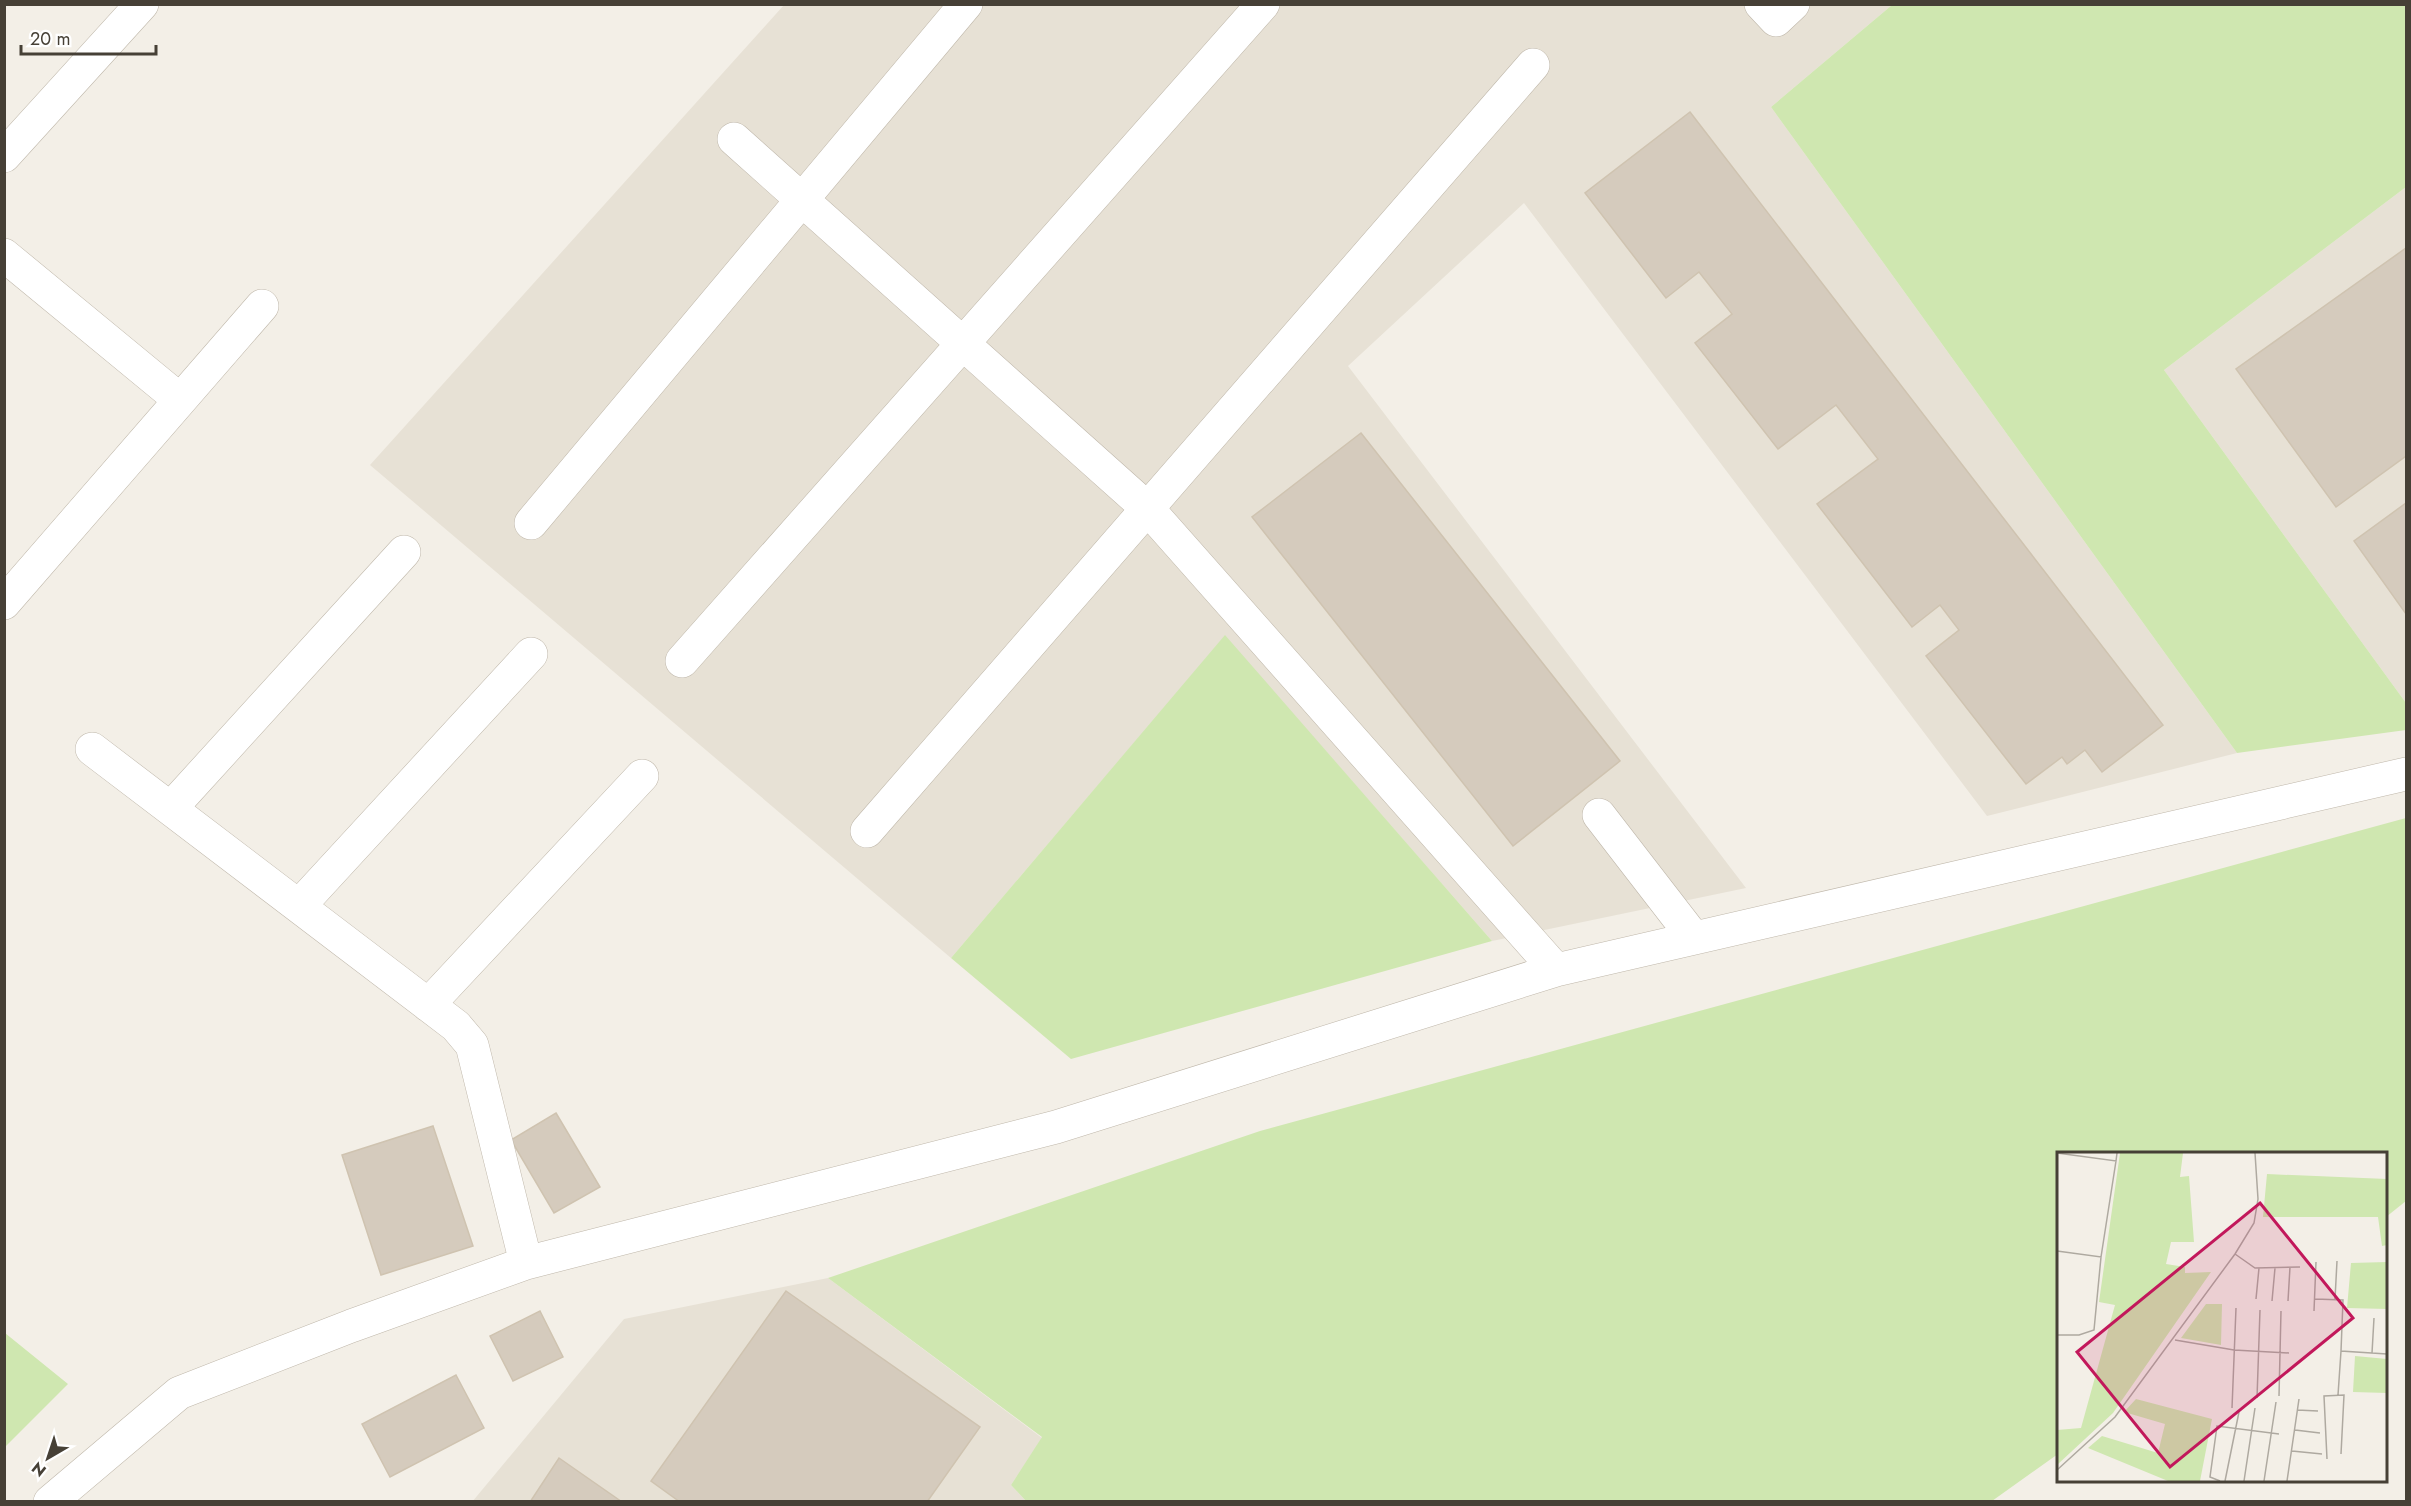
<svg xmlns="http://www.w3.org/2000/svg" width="2411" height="1506" font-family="Jost,sans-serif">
<rect width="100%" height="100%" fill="#f3efe7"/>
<!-- residential -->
<path fill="#e7e1d5" d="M784 5H1892L1771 107 2237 753 1987 816 1524 203 1348 366 1746 888 1492 941 1225 636 951 958 370 465Z
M2406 187V703L2164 370Z
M828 1278 1042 1438 1011 1485 1026 1501 472 1502 624 1319Z"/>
<!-- green -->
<path fill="#cfe7b0" d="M1892 5H2406V187L2164 370 2406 703V730L2237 753 1771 107Z
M1225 635 1492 941 1071 1059 951 958Z
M2406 818V1201L2386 1217V1154H2058V1454L1992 1501H1026L1011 1485 1042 1437 828 1278 1260 1131Z
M5 1333 68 1384 5 1447Z"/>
<!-- building -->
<path fill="#d5cbbd" stroke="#cfc3b0" stroke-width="1.5" d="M1690 112 2163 725 2102 772 2085 750 2067 764 2062 757 2026 784 1926 656 1959 630 1940 605 1912 627 1817 504 1878 459 1836 405 1778 449 1695 343 1732 314 1699 272 1666 298 1585 193Z
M2406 248V456L2336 507 2236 369Z
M1361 433 1620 761 1513 846 1252 517Z
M2406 503V614L2354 541Z
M556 1113 600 1187 554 1213 511 1140Z
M433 1126 473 1246 381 1275 342 1155Z
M786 1291 980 1427 927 1502H680L651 1481Z
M540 1311 563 1357 513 1381 490 1336Z
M456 1375 484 1428 390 1477 362 1424Z
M559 1458 622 1502H530Z"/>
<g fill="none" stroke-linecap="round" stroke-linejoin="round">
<!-- minor casing -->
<g stroke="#bfb7aa" stroke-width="34">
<path id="minor" d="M1761 4 1776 20 1793 4
M734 139 1148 509 1556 970
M4 156 142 4
M4 255 180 400
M531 523 966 4
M4 603 262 306
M682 661 1263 4
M92 749 456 1026 472 1045 526 1263
M171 808 404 552
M1599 815 1694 938
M867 831 1533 65
M299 906 531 654
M428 1005 642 776
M50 1502 179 1393 351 1326 526 1263 1056 1127 1556 970 2406 774"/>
</g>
<!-- minor -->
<use href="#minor" stroke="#fff" stroke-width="33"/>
</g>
<!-- overview -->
<g transform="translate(2057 1152)">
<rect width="330" height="330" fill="#f3efe7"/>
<path d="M63 1H126L123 25 132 24 137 90H114L109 112 128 115V121L154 120 56 261 0 313V278L24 276 58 153 42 150ZM210 22 330 27V93L325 94 321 65H206ZM330 110V157L290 156 294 111ZM149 152H165L164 193 124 186ZM298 204 330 207V241L296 240ZM79 247 155 267 143 329H111L31 296 45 284 101 301 108 272 67 260Z" fill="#cfe7b0"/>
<path fill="none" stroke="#aea9a0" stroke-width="1.5" d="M0 1 59 9 60 1M0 99 44 105 59 9M178 102 198 116 243 115M199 147 202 116M258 147 286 148 284 199 330 202M278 147 280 109M215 149 218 116M231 149 233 115M257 159 259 110M0 183H22L37 178 44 105M118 188 177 198 232 201M315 201 317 166M281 243 284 199M222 244 224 159M200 246 203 158M175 256 179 156M240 258 261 259M238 278 263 281M235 299 265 302M270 307 267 244 287 243 284 302M0 318 58 265 178 102 197 71 201 47 198 1M163 329 153 325 160 274 222 282M168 329 182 260M187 329 198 256M207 329 219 250M230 329 242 247"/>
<path fill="#c2185b" fill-opacity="0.15" stroke="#c2185b" stroke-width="3" d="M203 51 296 166 113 315 20 200Z"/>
<rect width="330" height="330" fill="none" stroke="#464036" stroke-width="3"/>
</g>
<!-- border -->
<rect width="2411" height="1506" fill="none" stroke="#464036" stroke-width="12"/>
<!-- north arrow -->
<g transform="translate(48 1458) rotate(219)" stroke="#ffffff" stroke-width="4.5" paint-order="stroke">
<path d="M0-4.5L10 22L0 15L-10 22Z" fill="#464036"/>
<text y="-9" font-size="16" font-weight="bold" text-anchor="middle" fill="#464036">N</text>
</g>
<!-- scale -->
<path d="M21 45v9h135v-9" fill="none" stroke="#464036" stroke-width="3"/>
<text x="30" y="45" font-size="18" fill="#464036" stroke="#ffffff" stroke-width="4.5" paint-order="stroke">20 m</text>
</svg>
